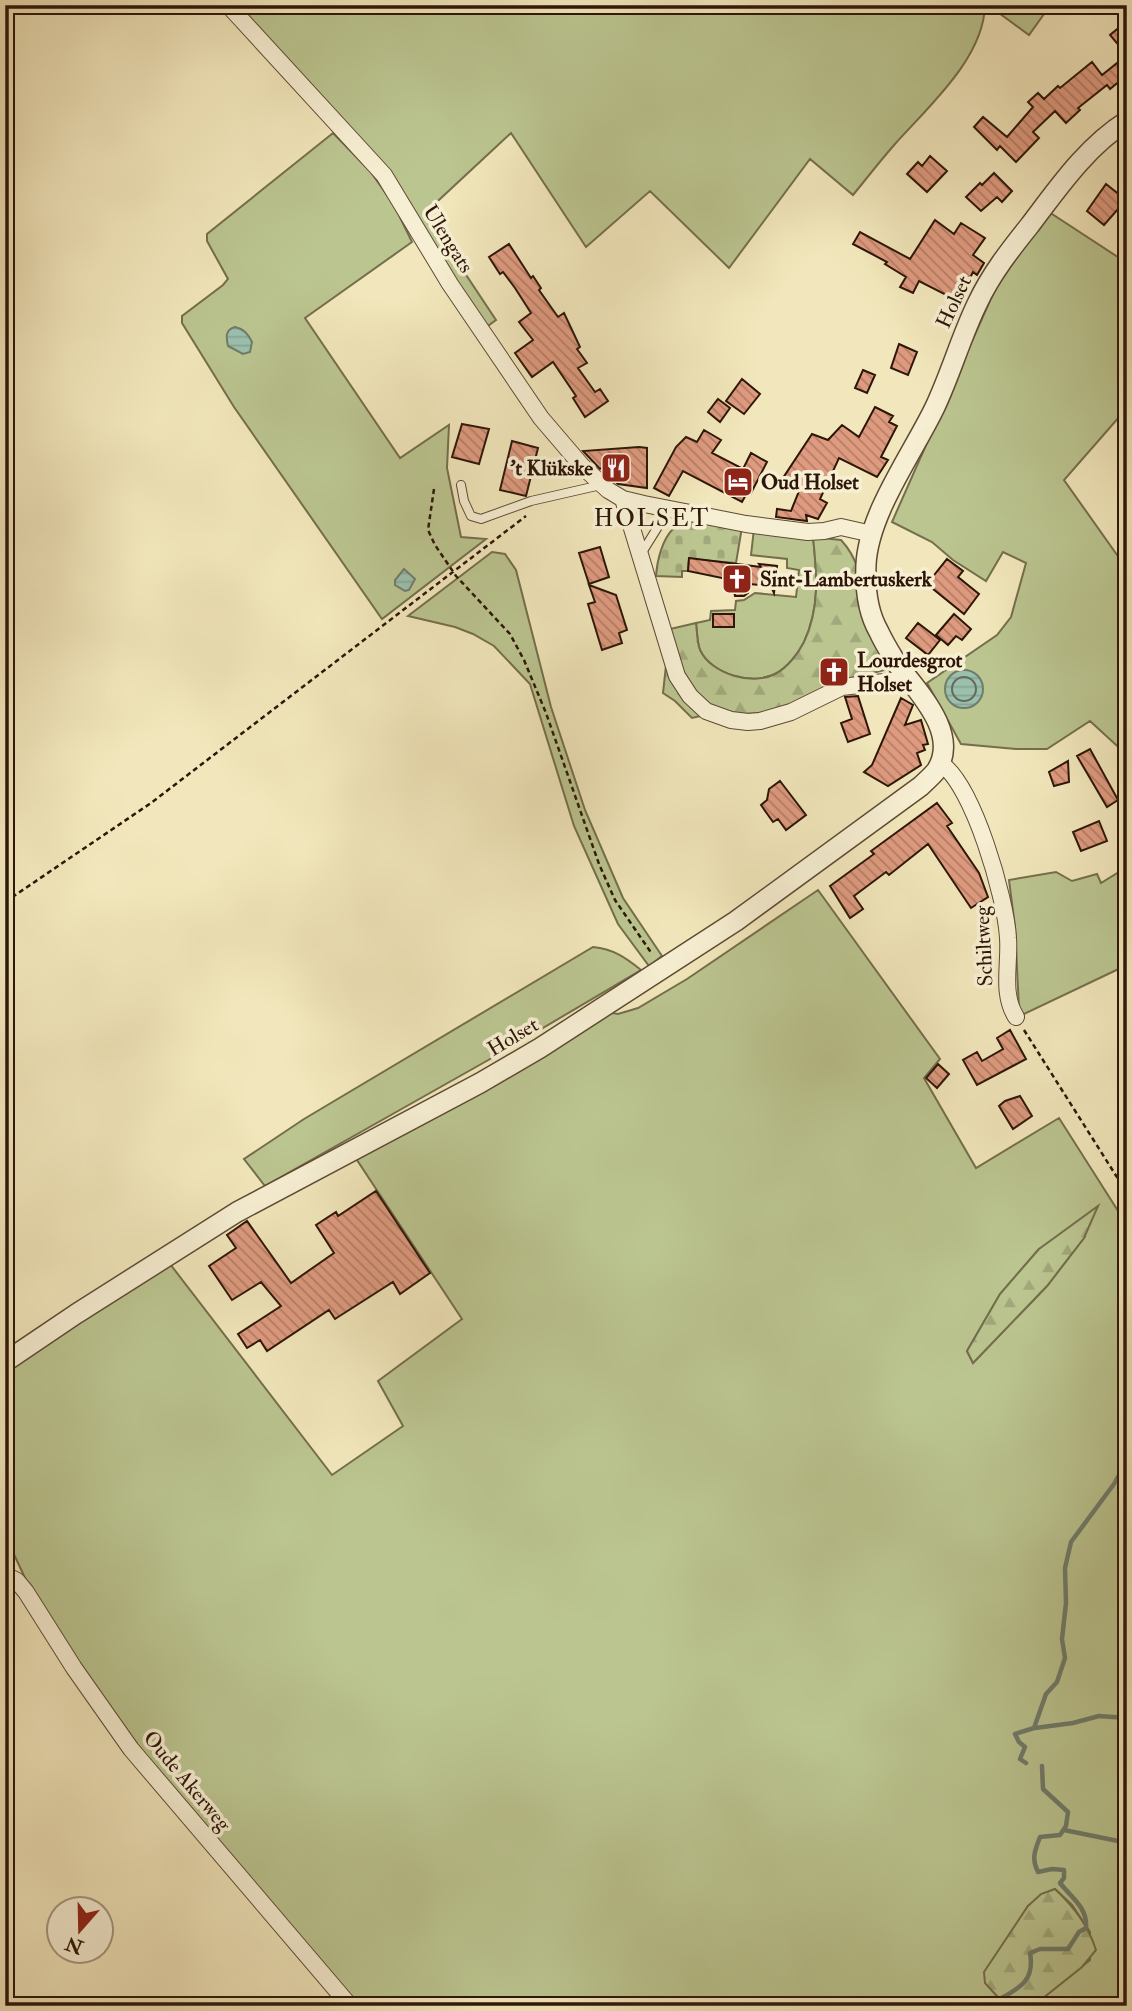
<svg xmlns="http://www.w3.org/2000/svg" width="1132" height="2011" font-family="'IM FELL Double Pica',serif">
<defs>
<pattern id="forest-firs" width="22" height="20" patternUnits="userSpaceOnUse" patternTransform="scale(1.75)"><rect width="22" height="20" fill="#bbc590"/><path d="M5 1l3.5 6h-7zM16 11l3.5 6h-7z" fill="#a1a87b"/></pattern>
<pattern id="cemetery-stones" width="16" height="16" patternUnits="userSpaceOnUse" patternTransform="scale(1.75)"><rect width="16" height="16" fill="#bbc590"/><path d="M2 7V4a2 2 0 0 1 4 0v3zM10 15v-3a2 2 0 0 1 4 0v3z" fill="#a1a87b"/></pattern>
<pattern id="water-rules" width="6" height="5" patternUnits="userSpaceOnUse" patternTransform="scale(1.75)"><rect width="6" height="5" fill="#9bc0ae"/><path d="M0 2.5h6" fill="none" stroke="#86a494"/></pattern>
<pattern id="building-back-hatch" width="6" height="6" patternUnits="userSpaceOnUse" patternTransform="scale(1.75)"><rect width="6" height="6" fill="#df9b80"/><path d="M-1 5l2 2M0 0l6 6M5-1l2 2" fill="none" stroke="#b57d67"/></pattern>
</defs>
<rect width="100%" height="100%" fill="#f2e7bc"/>
<filter id="stains"><feTurbulence type="fractalNoise" baseFrequency=".00286" numOctaves="4"/><feColorMatrix values="0 0 0 0 .2 0 0 0 0 .09 0 0 0 0 .02 0 0 0 .5 -.17"/></filter>
<radialGradient id="worn" r=".72"><stop offset=".6" stop-color="#630" stop-opacity="0"/><stop offset="1" stop-color="#630" stop-opacity=".3"/></radialGradient>
<!-- grass -->
<path fill="#bbc590" stroke="#746e4c" stroke-width="2" fill-rule="evenodd" d="M234 5H985C984 58 928 107 895 144 880 161 867 178 853 195L810 159 729 268 650 191 586 247 511 133 425 213 496 320 485 328 396 195Z
M988 5H1043L1044 14 1029 35Z
M333 133 370 171 394 205 412 242 305 318 400 458 449 425 447 468 461 537 486 539 382 619 234 407 182 323V316L223 285 228 279 207 241V234Z
M1049 212 1127 263V408L1064 480 1127 569V755L1090 721 1047 749H1016L961 744 927 683 997 635 1011 617 1026 563 1003 552 986 581 953 560 932 542 892 522 996 287Z
M754 529 813 537C817 574 820 608 804 642 798 654 787 668 775 674 752 686 711 674 700 650 697 643 697 631 696 623L710 620 711 611 735 610 736 601 744 600 755 593 796 597 799 570 787 568V559L751 555Z
M492 552 505 554 516 570 551 707 585 810 623 898 662 956 649 966 618 924 574 826 530 684 494 646 473 634 455 627 408 616Z
M1127 867V965L1022 1015 1019 1009 1015 927 1009 880 1056 872 1072 881 1097 874 1101 883Z
M818 890 940 1059 924 1078 976 1168 1059 1118 1127 1225V2006H1033L1090 1960V1932L1072 1905 1055 1889 1028 1906 1008 1937 997 1999 1006 2006H352L148 1758 83 1674 31 1591 5 1535V1367L167 1260 332 1475 403 1426 378 1381 462 1319 355 1157 601 1011 618 1014 638 1008 687 979ZM1084 1238 1047 1286 973 1363 967 1351 1000 1294 1039 1249Z
M593 947C613 949 625 957 641 970L499 1054 265 1186 244 1159 304 1119Z"/>
<!-- forest -->
<path fill="url(#forest-firs)" stroke="#746e4c" stroke-width="2" d="M813 537 841 540C869 570 859 604 873 640 877 650 883 660 888 669L849 679 797 702 764 713 740 714 722 711 692 718 675 701 663 693 670 629 696 623C697 631 697 643 700 650 711 674 752 686 775 674 787 668 798 654 804 642 820 608 817 574 813 537Z
M1098 1206 1084 1238 1047 1286 973 1363 967 1351 1000 1294 1039 1249Z
M1055 1889C1074 1907 1088 1925 1096 1950L1082 1967 1033 2006H1006L985 1983 984 1972 1028 1906 1041 1894Z"/>
<!-- cemetery -->
<path fill="url(#cemetery-stones)" stroke="#746e4c" stroke-width="2" d="M690 520 742 527 736 563 689 559 688 571H682V577L656 576C657 561 662 539 674 528 678 524 685 522 690 520Z"/>
<!-- water -->
<path fill="url(#water-rules)" stroke="#6f7c6b" stroke-width="2" d="M235 327C244 329 248 334 252 342L250 352 243 354 228 346C226 337 225 330 235 327Z
M404 569 415 579 409 590 405 591 395 585V580Z
M945 689a19 19 0 1 1 38 0a19 19 0 1 1-38 0Z"/>
<g fill="none" stroke-linecap="round" stroke-linejoin="round">
<!-- shore -->
<path stroke="#646b5a" stroke-width="2" d="M952 689a12 12 0 1 1 24 0a12 12 0 1 1-24 0Z"/>
<!-- stream -->
<path stroke="#6f7c6b" stroke-width="4.5" d="M1035 1728 1073 1723 1099 1716 1127 1718
M1026 1763 1020 1759 1025 1747 1019 1742 1015 1734 1034 1728 1046 1694 1057 1682 1065 1658 1062 1639 1066 1603 1065 1568 1071 1542 1114 1484 1127 1461
M1064 1830 1118 1841 1127 1839
M988 2006C1013 1990 1036 1986 1030 1953L1040 1949H1068L1079 1932 1086 1928C1088 1908 1071 1897 1060 1883L1064 1878V1870L1052 1869 1038 1872C1031 1859 1035 1850 1040 1837L1060 1835 1066 1826 1068 1812 1043 1789 1042 1766"/>
</g>
<!-- building -->
<path fill="url(#building-back-hatch)" stroke="#2d1607" stroke-width="2" d="M1127 21V75L1110 89 1107 85 1078 108 1080 110 1066 123 1055 111 1033 132 1039 138 1016 162 1000 146 997 150 974 127 983 117 1007 137 1033 107 1028 102 1038 93 1044 99 1058 86 1060 88 1092 62 1102 75 1127 55 1110 35Z
M930 156 947 171 927 192 907 174 918 162 922 166Z
M994 173 1012 191 1002 202 997 197 981 211 966 197 980 183 982 185Z
M1106 184 1126 200 1104 225 1087 211Z
M935 220 954 234 961 223 985 238 973 255 984 263 977 275 973 272 958 301 919 281 913 293 900 287 906 277 885 264 887 262 853 244 860 232 910 259Z
M509 244 531 278 533 276 541 288 539 290 558 317 564 313 580 347 577 349 587 363 578 368 595 392 600 389 608 401 585 417 573 398 576 396 553 362 532 377 515 353 533 340 519 322 531 313 515 288 503 272 500 274 489 257Z
M899 344 917 352 908 375 891 368Z
M863 370 875 375 867 393 855 388Z
M742 379 760 394 744 414 726 401Z
M718 399 730 408 720 422 708 412Z
M875 407 893 416 889 422 897 426 881 457 888 460 877 477 839 458 820 499 827 503 818 519 806 515 807 521 776 517 777 509 791 511 799 491 781 481 812 434 828 440 842 425 859 437Z
M462 424 489 429 479 464 452 457Z
M704 430 721 440 712 453 743 469 751 453 767 462 751 493 748 491 742 502 683 471 669 496 654 488 676 447 686 437 697 442Z
M512 441 538 448 526 496 500 490Z
M639 447 647 448V488L618 484 611 478V461L600 469 583 451Z
M600 547 609 577 589 584 579 553Z
M689 558 761 567 759 564 777 566 774 593 771 586 749 584 748 593 744 596H735L732 580 688 571Z
M947 559 963 571 958 577 979 594 964 614 927 584Z
M589 585 616 595 627 630 619 633 622 643 602 650 588 604 595 602Z
M713 614H734V627H713Z
M954 614 971 629 962 640 956 636 948 645 936 635Z
M918 623 940 640 928 655 906 638Z
M858 696 870 734 848 742 841 723 852 719 845 697Z
M901 698 913 705 905 725 921 720 928 744 923 745 925 750 917 753 921 765 888 786 864 772 872 765Z
M1090 749 1118 800 1107 807 1077 756Z
M1068 761 1069 782 1054 786 1049 772Z
M780 781 806 815 786 830 778 819 773 822 761 805 767 800 769 789Z
M937 803 952 823 947 826 979 873 988 897 971 908 928 844 889 875 886 872 854 896 863 909 850 918 830 886 874 854 871 851Z
M1099 821 1107 841 1081 851 1073 832Z
M1010 1030 1026 1059 977 1085 963 1060 977 1052 982 1061 1003 1049 997 1038Z
M938 1064 949 1074 937 1088 926 1078Z
M1020 1096 1032 1116 1013 1129 999 1106 1005 1101Z
M376 1191 430 1273 400 1294 393 1282 335 1319 329 1310 267 1351 260 1340 247 1348 238 1334 281 1306 261 1282 232 1300 209 1266 236 1248 227 1235 247 1221 291 1283 334 1253 316 1225 336 1212 338 1216Z"/>
<g fill="none" stroke-linecap="round" stroke-linejoin="round">
<!-- service casing -->
<g stroke="#5e4a34" stroke-width="10">
<path id="service" d="M461 485 464 501 471 516 481 519 531 501 601 485
M641 554 669 509"/>
</g>
<!-- minor casing -->
<g stroke="#5e4a34" stroke-width="18">
<path id="minor" d="M228 5 384 175 450 284 541 418 582 466 608 490 623 499 644 504 746 524 808 532 824 531 841 527 872 534
M623 499 677 676 690 696 706 711 731 720 748 722 760 721 791 712 842 687 909 679
M940 763C973 783 1006 899 1008 938 1010 965 1001 993 1016 1017
M5 1575 17 1581 26 1592 74 1668 131 1749 350 2006"/>
</g>
<!-- tertiary casing -->
<g stroke="#5e4a34" stroke-width="22">
<path id="tertiary" d="M5 1362 76 1314 237 1212 480 1083 540 1048 736 921 921 786C926 781 932 776 936 771 961 734 917 691 897 664 891 654 884 643 879 632 868 613 865 587 866 565 868 514 913 453 935 407 951 373 961 337 977 304 991 274 1010 250 1030 225 1058 188 1087 146 1127 121"/>
</g>
<!-- path -->
<path stroke="#2d1607" stroke-width="2.5" stroke-dasharray="5 3.5" stroke-linecap="butt" d="M434 489 428 530 435 545 456 576 510 634 524 660 546 713 599 864 615 900 652 954
M5 902 151 803 526 516
M1024 1030 1127 1193
M5 1529 9 1560"/>
<!-- service -->
<use href="#service" stroke="#f7efd3" stroke-width="8"/>
<!-- minor -->
<use href="#minor" stroke="#f7efd3" stroke-width="16"/>
<!-- tertiary -->
<use href="#tertiary" stroke="#f7efd3" stroke-width="19"/>
</g>
<!-- icons -->
<defs>
<g id="restaurant-square" transform="scale(1.575)"><rect x="-9" y="-9" width="18" height="18" rx="4" fill="#8f2418" stroke="#f7efd3"/><path d="M-5-6h1v4h1v-4h1v4h1v-4h1v5L-1.5 .5V6h-2V.5L-5-1ZM5-6V6H3V1.5H1.5Q1.5-4 5-6Z" fill="#fff"/></g>
<g id="hotel-square" transform="scale(1.575)"><rect x="-9" y="-9" width="18" height="18" rx="4" fill="#8f2418" stroke="#f7efd3"/><path d="M-6-4.5h1.5V1H6V5H4.5V3h-9V5H-6ZM-4 0a1.8 1.8 0 1 1 3.6 0ZM.5 0V-2.5h3Q6-2.5 6 0Z" fill="#fff"/></g>
<g id="church-square" transform="scale(1.575)"><rect x="-9" y="-9" width="18" height="18" rx="4" fill="#8f2418" stroke="#f7efd3"/><path d="M-1.2-6h2.4v3.5h3.3v2.4h-3.3V6h-2.4V-.1h-3.3v-2.4h3.3Z" fill="#fff"/></g>
</defs>
<g fill-rule="evenodd">
<use href="#restaurant-square" x="616" y="468"/>
<use href="#hotel-square" x="738" y="482"/>
<use href="#church-square" x="737" y="579"/>
<use href="#church-square" x="834" y="672"/>
</g>
<g text-anchor="middle" dominant-baseline="central" stroke-width="7" stroke-linejoin="round" paint-order="stroke">
<!-- street labels -->
<g font-size="21" fill="#2d1607" stroke="#f7efd3">
<text transform="translate(448 239) rotate(58)">Ulengats</text>
<text transform="translate(954 302) rotate(-65)">Holset</text>
<text transform="translate(984 946) rotate(-93)">Schiltweg</text>
<text transform="translate(513 1037) rotate(-31)">Holset</text>
<text transform="translate(187 1781) rotate(50)">Oude Akerweg</text>
</g>
<!-- poi labels -->
<g font-size="21" font-weight="bold" fill="#2d1607" stroke="#f7efd3" text-anchor="start">
<text x="593" y="468" text-anchor="end">'t Klükske</text>
<text x="761" y="482">Oud Holset</text>
<text x="760" y="579">Sint-Lambertuskerk</text>
<text x="857" y="660">Lourdesgrot<tspan x="857" dy="24">Holset</tspan></text>
</g>
<!-- quarter labels -->
<g font-size="24" letter-spacing="2" fill="#2d1607" stroke="#f7efd3">
<text x="652" y="518">HOLSET</text>
</g>
</g>
<!-- margin -->
<rect width="1132" height="2011" fill="none" stroke="#f2e7bc" stroke-width="28"/>
<rect x="7" y="7" width="1118" height="1997" fill="none" stroke="#2d1607" stroke-width="3.5"/>
<rect x="14" y="14" width="1104" height="1983" fill="none" stroke="#2d1607" stroke-width="2"/>
<!-- north arrow -->
<g transform="translate(80 1930) rotate(200)"><circle r="33" fill="#f7efd3" stroke="#a69881" stroke-width="2"/>
<path d="M0-5L12 26L0 18L-12 26Z" fill="#8f2418"/>
<text y="-10" font-size="19" font-weight="bold" text-anchor="middle" fill="#2d1607">N</text>
</g>
<rect width="100%" height="100%" filter="url(#stains)"/>
<rect width="100%" height="100%" fill="url(#worn)"/>
</svg>
